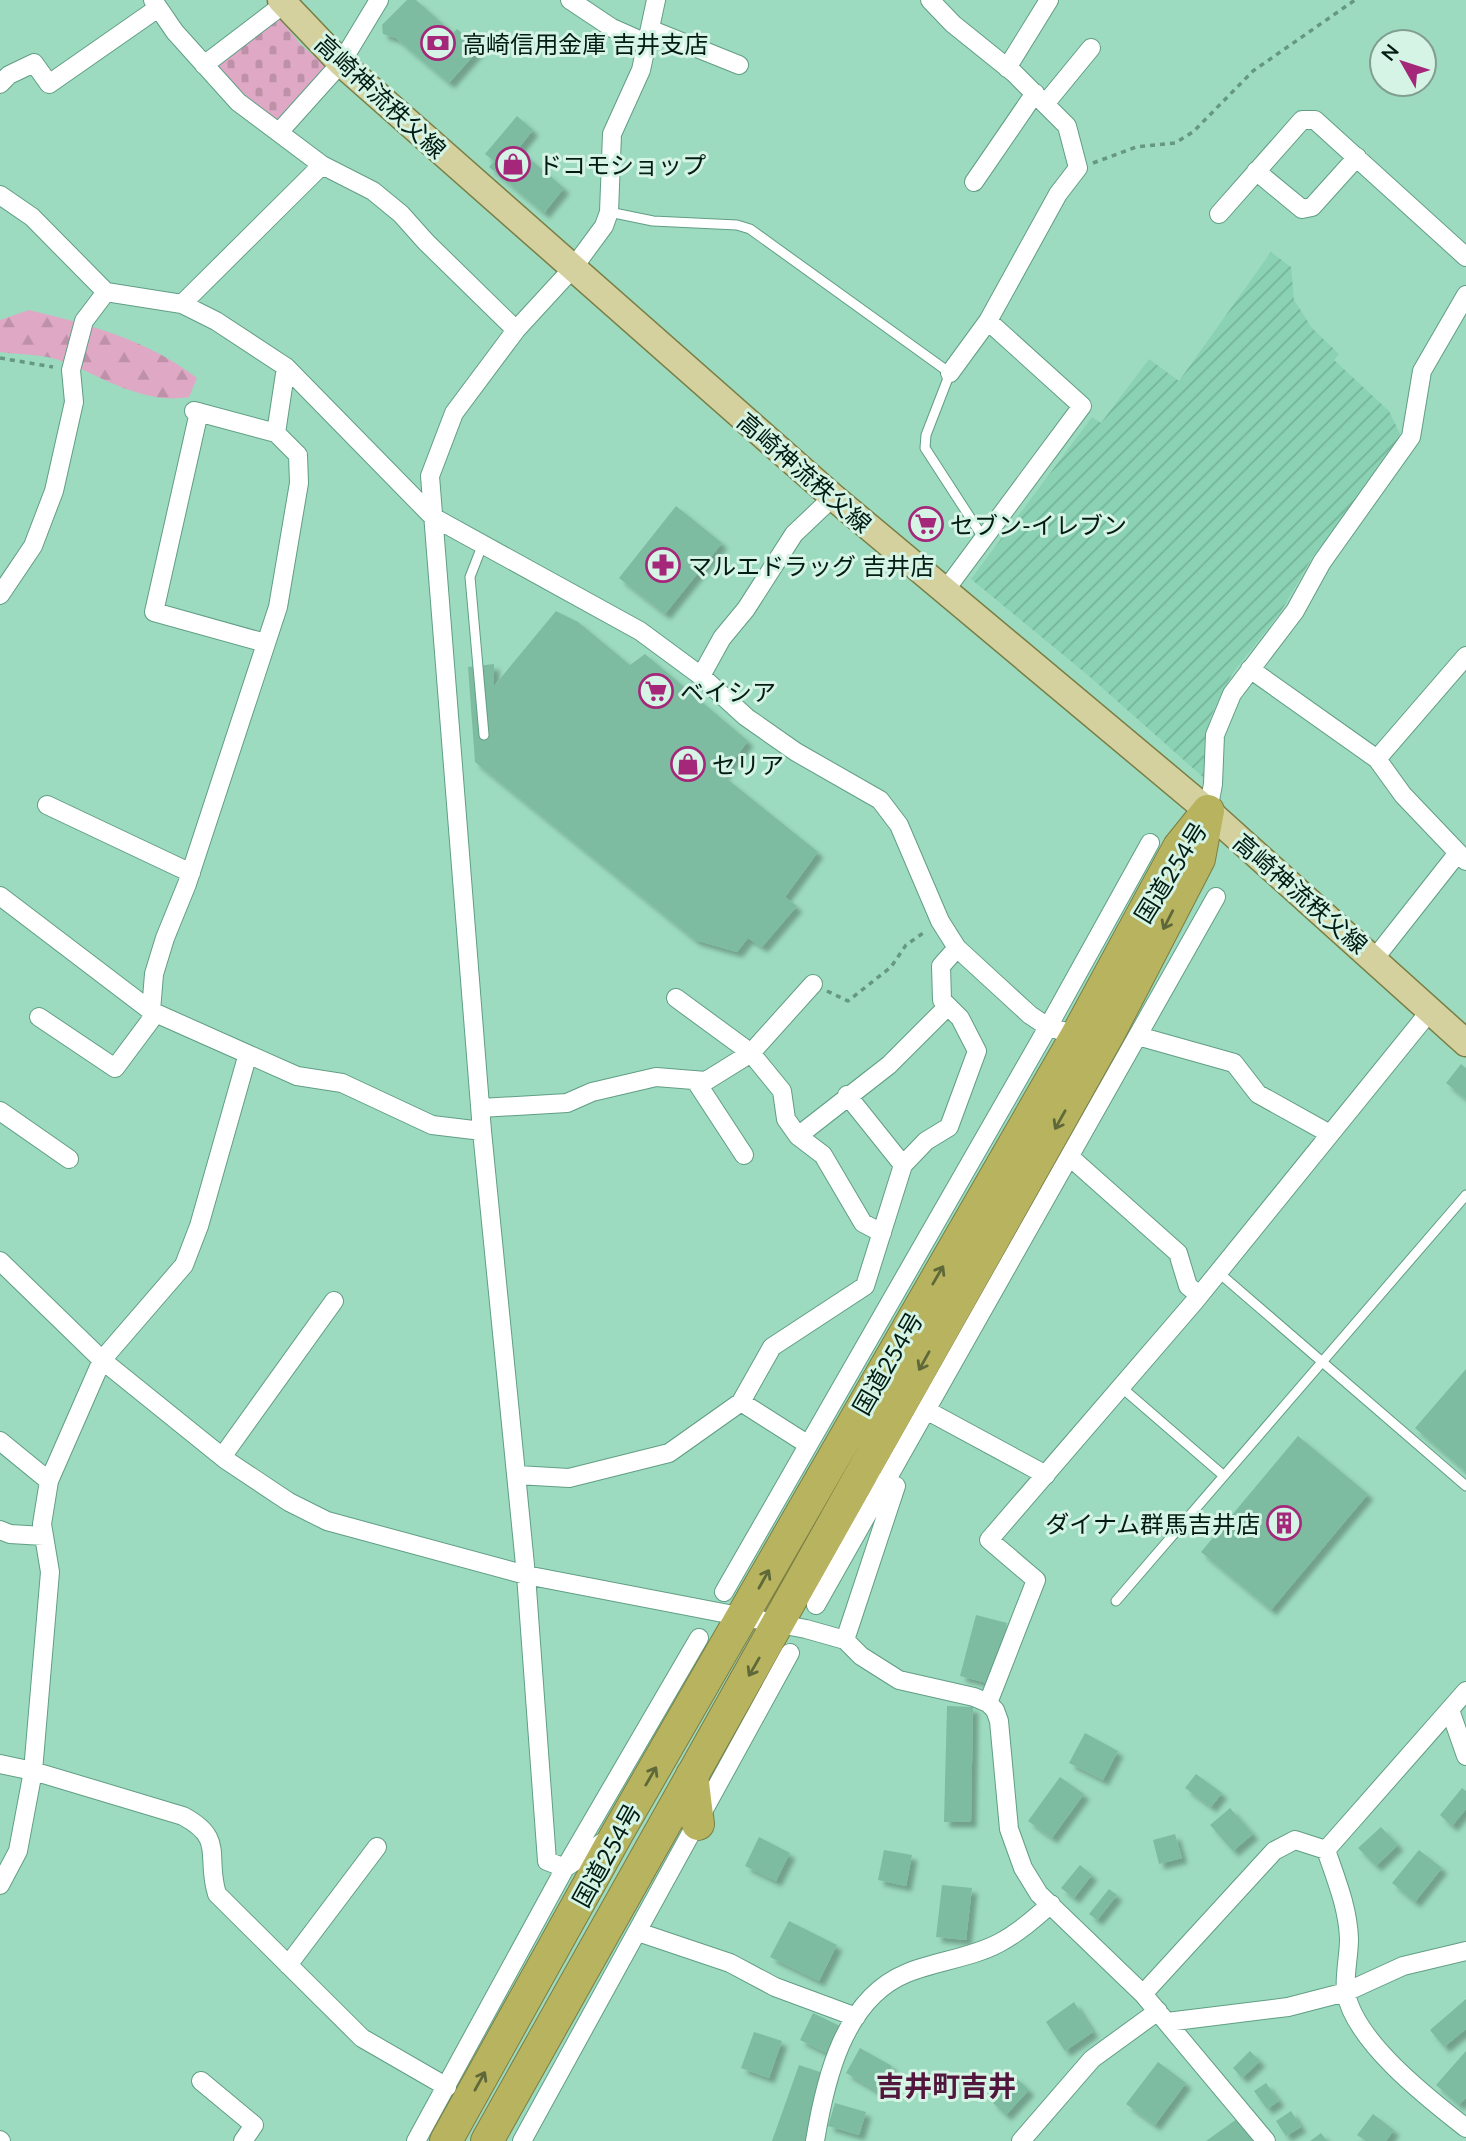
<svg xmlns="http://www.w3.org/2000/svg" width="1466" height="2141" font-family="Lato,'Noto Sans JP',sans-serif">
<defs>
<pattern id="industrial-furrows" width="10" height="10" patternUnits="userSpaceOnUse" patternTransform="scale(1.75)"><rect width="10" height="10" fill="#8ad2b3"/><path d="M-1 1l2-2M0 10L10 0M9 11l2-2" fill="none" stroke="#75b499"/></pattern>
<pattern id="forest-firs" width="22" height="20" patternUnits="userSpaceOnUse" patternTransform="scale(1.75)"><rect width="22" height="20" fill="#dfa9c6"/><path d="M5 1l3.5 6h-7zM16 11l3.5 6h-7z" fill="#be91a9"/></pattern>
<pattern id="cemetery-stones" width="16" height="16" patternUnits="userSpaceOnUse" patternTransform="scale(1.75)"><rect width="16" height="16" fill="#dfa9c6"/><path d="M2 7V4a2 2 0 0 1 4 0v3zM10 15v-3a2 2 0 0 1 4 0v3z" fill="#be91a9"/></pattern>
<filter id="shadow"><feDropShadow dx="5.5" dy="5.5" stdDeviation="2" flood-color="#0004"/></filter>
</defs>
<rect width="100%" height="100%" fill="#9cdbbf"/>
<!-- industrial -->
<path fill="url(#industrial-furrows)" d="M1271 252 1291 267 1294 300 1312 328 1339 354 1334 360 1389 411 1402 438 1345 518 1312 558 1280 613 1232 674 1211 716 1204 744V778L1090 677 971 579 1092 417 1101 423 1149 359 1179 381Z"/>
<!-- forest -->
<path fill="url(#forest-firs)" d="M29 310C88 324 148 340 197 378L189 397C145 405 104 378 65 362 46 354 20 355 0 352V320Z"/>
<!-- cemetery -->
<path fill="url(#cemetery-stones)" d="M277 15 301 45 328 68 278 123 216 70 218 60Z"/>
<!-- building -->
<path fill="#7ebca1" filter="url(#shadow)" d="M407 0H416L453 33 457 29 480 48 449 83 396 38 383 34 382 25Z
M517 116 533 130 518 149 564 188 544 213 489 167 494 161 485 154Z
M676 506 722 543 665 614 619 578Z
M556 611 578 622 630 665 645 654 748 741 722 775 818 852 785 897 797 906 762 947 748 938 737 952 695 940 475 762 468 667 494 664V686Z
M1461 1064 1466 1068V1099L1446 1083Z
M1466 1369V1472L1415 1428Z
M1298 1436 1368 1494 1271 1610 1201 1552Z
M976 1615 1007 1623 991 1684 960 1676Z
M947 1706 973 1707 971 1822H944Z
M1085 1733 1118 1751 1103 1780 1069 1763Z
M1196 1774 1222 1793 1211 1807 1185 1788Z
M1060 1777 1084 1794 1052 1838 1028 1821Z
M1462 1788 1466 1791V1809L1452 1826 1440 1815Z
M1230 1808 1253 1834 1233 1851 1210 1825Z
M1381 1827 1398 1845 1376 1866 1358 1848Z
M1175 1834 1182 1858 1159 1864 1153 1840Z
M759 1837 790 1853 776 1881 745 1866Z
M884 1850 912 1855 906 1886 878 1880Z
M1419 1850 1442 1868 1415 1902 1392 1883Z
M1080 1865 1092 1875 1074 1898 1061 1888Z
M942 1885 972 1888 966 1940 936 1937Z
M1109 1889 1117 1895 1097 1920 1089 1914Z
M789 1921 837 1945 819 1981 770 1957Z
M1466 1999V2029L1444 2047 1430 2030Z
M1074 2002 1093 2032 1065 2051 1046 2022Z
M813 2013 842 2027 829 2054 800 2040Z
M754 2032 782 2041 769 2078 741 2068Z
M860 2048 892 2066 877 2091 846 2073Z
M1250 2051 1260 2061 1242 2078 1233 2068Z
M1466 2051V2098L1459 2105 1436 2085Z
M1158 2062 1186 2083 1155 2125 1126 2104Z
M799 2065 829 2075 805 2141H772Z
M1014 2076 1029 2090 1006 2115 991 2101Z
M1266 2083 1279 2101 1267 2109 1254 2091Z
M835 2103 866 2112 859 2135 828 2126Z
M1291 2111 1301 2127 1286 2136 1276 2121Z
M1373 2114 1394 2130 1386 2141H1366L1357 2135Z
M1241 2116 1256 2138 1252 2141H1206Z
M1321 2133 1327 2141H1310Z"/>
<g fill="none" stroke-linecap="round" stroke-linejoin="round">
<!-- lane casing -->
<g stroke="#619e85" stroke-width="11">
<path id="lane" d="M609 212 653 221 737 225 750 229 950 373 926 435 925 448 984 539
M482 546 470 577 484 735
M1218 1272 1466 1486
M1121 1387 1224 1476
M1116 1601 1466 1195"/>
</g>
<!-- street casing -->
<g stroke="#619e85" stroke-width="20">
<path id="street" d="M153 0 175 32 238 102 322 165 373 191 401 214 426 242 516 330
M570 0 612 28 648 44
M930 0 953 24 1014 73 1067 126 1078 168 1058 194 988 321 950 373
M652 30 739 65
M204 65 289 0
M1007 68 1049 0
M0 84 9 75 34 63 49 84 158 8
M1045 104 1091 48
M280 131 341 63 379 0
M1256 171 1302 209 1312 207 1357 157
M974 182 1035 93
M0 195 32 217 106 292 182 304 216 321 286 367 433 517 640 631 701 676 746 717 796 752 880 800 899 825 940 921 957 948 1030 1015 1048 1027 1077 1035
M1219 214 1302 120H1315L1466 257
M182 304 322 165
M199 412 154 612 265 643
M276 433 286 367
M944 592 1082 406 988 321
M0 595 33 546 54 491 74 402 71 370 84 321 106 292
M1250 669 1377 759 1403 795 1466 861
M701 676 722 638 746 609 794 534 833 497
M1377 759 1466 656
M47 805 191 873
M1208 811 1213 784 1215 735 1232 694 1295 611 1322 562 1411 437 1422 371 1466 295
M0 896 151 1011 297 1076 342 1083 432 1125 482 1131
M1375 958 1457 854
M676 998 751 1053 782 1091 786 1119 798 1136 823 1155 863 1223 882 1233
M151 1011 154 974 165 938 187 884 278 607 299 483 298 455 276 433 194 411
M39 1017 115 1068 156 1013
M1138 1036 1234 1063 1258 1094 1330 1134
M695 1080 744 1155
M847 1095 903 1165
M481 1108 567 1103 592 1092 656 1077 706 1081 751 1053 813 984
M0 1111 69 1159
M798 1136 889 1065 948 1006
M1070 1157 1178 1253 1188 1286 1199 1295
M0 1261 102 1360 226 1460 289 1502 327 1521 526 1575 806 1629 845 1640 861 1656 899 1680 974 1697 988 1703 995 1710 999 1721 1009 1829 1023 1868 1039 1894 1143 1994 1266 2141
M741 1402 807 1444
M926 1410 1046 1475
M0 1441 49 1481
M222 1457 334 1301
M517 1475 569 1478 669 1453 741 1402 772 1347 865 1286 903 1165 926 1141 949 1127 977 1051 960 1018 942 1000 941 966 957 948
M0 1530 10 1534 44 1536
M724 1592 1048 1027 1150 843
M816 1605 1216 897
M845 1640 896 1486 885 1481
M1466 1691 1326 1850C1336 1879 1348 1908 1349 1939 1349 1956 1344 1976 1346 1993 1355 2042 1429 2099 1466 2128
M988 1703 1036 1580 989 1540 1195 1301 1430 1011
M1450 1710 1466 1756
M0 1764 33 1771 183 1816C226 1839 205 1856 217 1894L362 2038 447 2087
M606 1840 565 1868 547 1861 526 1575 482 1131 430 476 454 413 516 330 573 268 604 226 609 212 612 134 641 70 656 0
M0 1885 18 1851 33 1771 50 1572 42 1524 49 1481 102 1360 184 1265 199 1226 247 1057
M638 1932 730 1963 775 1987 856 2017
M288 1965 377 1847
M1143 1994 1274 1851 1295 1840 1326 1850
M1167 2022 1288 2007 1346 1992 1403 1966 1466 1951
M201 2081 254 2125 243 2141
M0 2140 1 2141
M416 2141 565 1868 699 1638
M522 2141 790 1653
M815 2141C825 2081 843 1999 907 1973 936 1961 971 1958 999 1943 1018 1933 1035 1918 1051 1904
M1021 2141 1092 2059 1158 2011"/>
</g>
<!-- primary casing -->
<g stroke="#797e44" stroke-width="29">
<path id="primary" d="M281 0 341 63 833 497 1208 811 1466 1043"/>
</g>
<!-- highway casing -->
<g stroke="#797e44" stroke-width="34">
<path id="highway" d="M692 1775 698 1824
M446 2141 618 1832 1077 1035 1179 847 1208 811
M487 2141 1109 1033 1199 859 1207 816"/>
</g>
<!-- path -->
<path stroke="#669782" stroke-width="3.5" stroke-dasharray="5 5" stroke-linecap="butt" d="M1093 163 1136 147 1175 143 1193 132 1253 71 1355 0
M0 358 53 367
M827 991 848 1001 891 967 906 945 926 931"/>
<!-- lane -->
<use href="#lane" stroke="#fff" stroke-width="9"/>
<!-- street -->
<use href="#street" stroke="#fff" stroke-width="18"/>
<!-- primary -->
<use href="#primary" stroke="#d4d19f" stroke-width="26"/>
<!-- highway -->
<use href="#highway" stroke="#b8b35f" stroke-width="32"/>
</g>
<!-- one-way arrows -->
<defs><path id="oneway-shaft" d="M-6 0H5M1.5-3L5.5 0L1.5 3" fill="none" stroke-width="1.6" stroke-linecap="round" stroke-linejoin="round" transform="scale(1.75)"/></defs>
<g stroke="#5e6839">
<use href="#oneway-shaft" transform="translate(1168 920) rotate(117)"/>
<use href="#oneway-shaft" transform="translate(1060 1120) rotate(119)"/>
<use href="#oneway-shaft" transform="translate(938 1275) rotate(-60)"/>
<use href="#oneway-shaft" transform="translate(924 1361) rotate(119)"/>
<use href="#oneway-shaft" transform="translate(764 1579) rotate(-61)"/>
<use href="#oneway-shaft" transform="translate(754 1667) rotate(120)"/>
<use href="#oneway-shaft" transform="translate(651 1776) rotate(-60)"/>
<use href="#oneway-shaft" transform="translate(480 2081) rotate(-61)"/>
</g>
<!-- icons -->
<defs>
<g id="bank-ring" transform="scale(1.75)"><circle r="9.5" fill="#d5f4e5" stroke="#a42779" stroke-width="1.5"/><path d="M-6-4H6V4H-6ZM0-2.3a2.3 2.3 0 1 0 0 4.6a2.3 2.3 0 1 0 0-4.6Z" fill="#a42779"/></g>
<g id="shop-ring" transform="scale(1.75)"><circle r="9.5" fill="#d5f4e5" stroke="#a42779" stroke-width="1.5"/><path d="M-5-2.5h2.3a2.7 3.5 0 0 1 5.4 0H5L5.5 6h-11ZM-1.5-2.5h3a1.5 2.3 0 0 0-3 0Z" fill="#a42779"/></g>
<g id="supermarket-ring" transform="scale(1.75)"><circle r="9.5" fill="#d5f4e5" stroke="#a42779" stroke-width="1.5"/><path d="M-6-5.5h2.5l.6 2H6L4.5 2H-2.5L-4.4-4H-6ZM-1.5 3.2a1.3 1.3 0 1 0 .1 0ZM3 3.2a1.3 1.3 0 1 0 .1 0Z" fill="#a42779"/></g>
<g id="pharmacy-ring" transform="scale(1.75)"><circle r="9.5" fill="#d5f4e5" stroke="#a42779" stroke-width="1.5"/><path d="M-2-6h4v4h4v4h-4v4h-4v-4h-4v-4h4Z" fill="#a42779"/></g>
<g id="building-ring" transform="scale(1.75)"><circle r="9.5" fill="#d5f4e5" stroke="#a42779" stroke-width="1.5"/><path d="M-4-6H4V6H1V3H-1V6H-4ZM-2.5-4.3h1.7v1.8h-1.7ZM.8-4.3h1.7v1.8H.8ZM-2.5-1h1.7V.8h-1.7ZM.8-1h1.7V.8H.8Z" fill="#a42779"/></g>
</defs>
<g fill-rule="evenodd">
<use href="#bank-ring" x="438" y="43"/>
<use href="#shop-ring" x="513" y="164"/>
<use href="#supermarket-ring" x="926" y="524"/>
<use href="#pharmacy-ring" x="663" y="565"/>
<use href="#supermarket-ring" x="656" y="691"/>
<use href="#shop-ring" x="688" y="764"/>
<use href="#building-ring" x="1284" y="1523"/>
</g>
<g text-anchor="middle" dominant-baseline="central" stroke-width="6" stroke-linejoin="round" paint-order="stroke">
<!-- poi labels -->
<g font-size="24" fill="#031c13" stroke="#d5f4e5" text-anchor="start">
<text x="462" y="43">高崎信用金庫 吉井支店</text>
<text x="538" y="164">ドコモショップ</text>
<text x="950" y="524">セブン-イレブン</text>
<text x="688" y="565">マルエドラッグ 吉井店</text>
<text x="680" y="691">ベイシア</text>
<text x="712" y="764">セリア</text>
<text x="1260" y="1523" text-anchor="end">ダイナム群馬吉井店</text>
</g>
<!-- street labels -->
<g font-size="24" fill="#031c13" stroke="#d5f4e5">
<text transform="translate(381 96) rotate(43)">高崎神流秩父線</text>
<text transform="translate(805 472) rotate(41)">高崎神流秩父線</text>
<text transform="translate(1170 872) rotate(-58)">国道254号</text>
<text transform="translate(1301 893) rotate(41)">高崎神流秩父線</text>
<text transform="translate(887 1363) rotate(-60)">国道254号</text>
<text transform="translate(606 1855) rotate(-61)">国道254号</text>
</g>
<!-- quarter labels -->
<g font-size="28" font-weight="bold" fill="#52163c" stroke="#d5f4e5">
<text x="946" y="2085">吉井町吉井</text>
</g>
</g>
<!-- north arrow -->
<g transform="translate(1403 63) rotate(309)"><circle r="33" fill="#d5f4e5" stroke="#819e91" stroke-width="2"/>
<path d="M0-5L12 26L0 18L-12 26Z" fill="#a42779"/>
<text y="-10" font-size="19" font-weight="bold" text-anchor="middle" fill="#031c13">N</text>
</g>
</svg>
